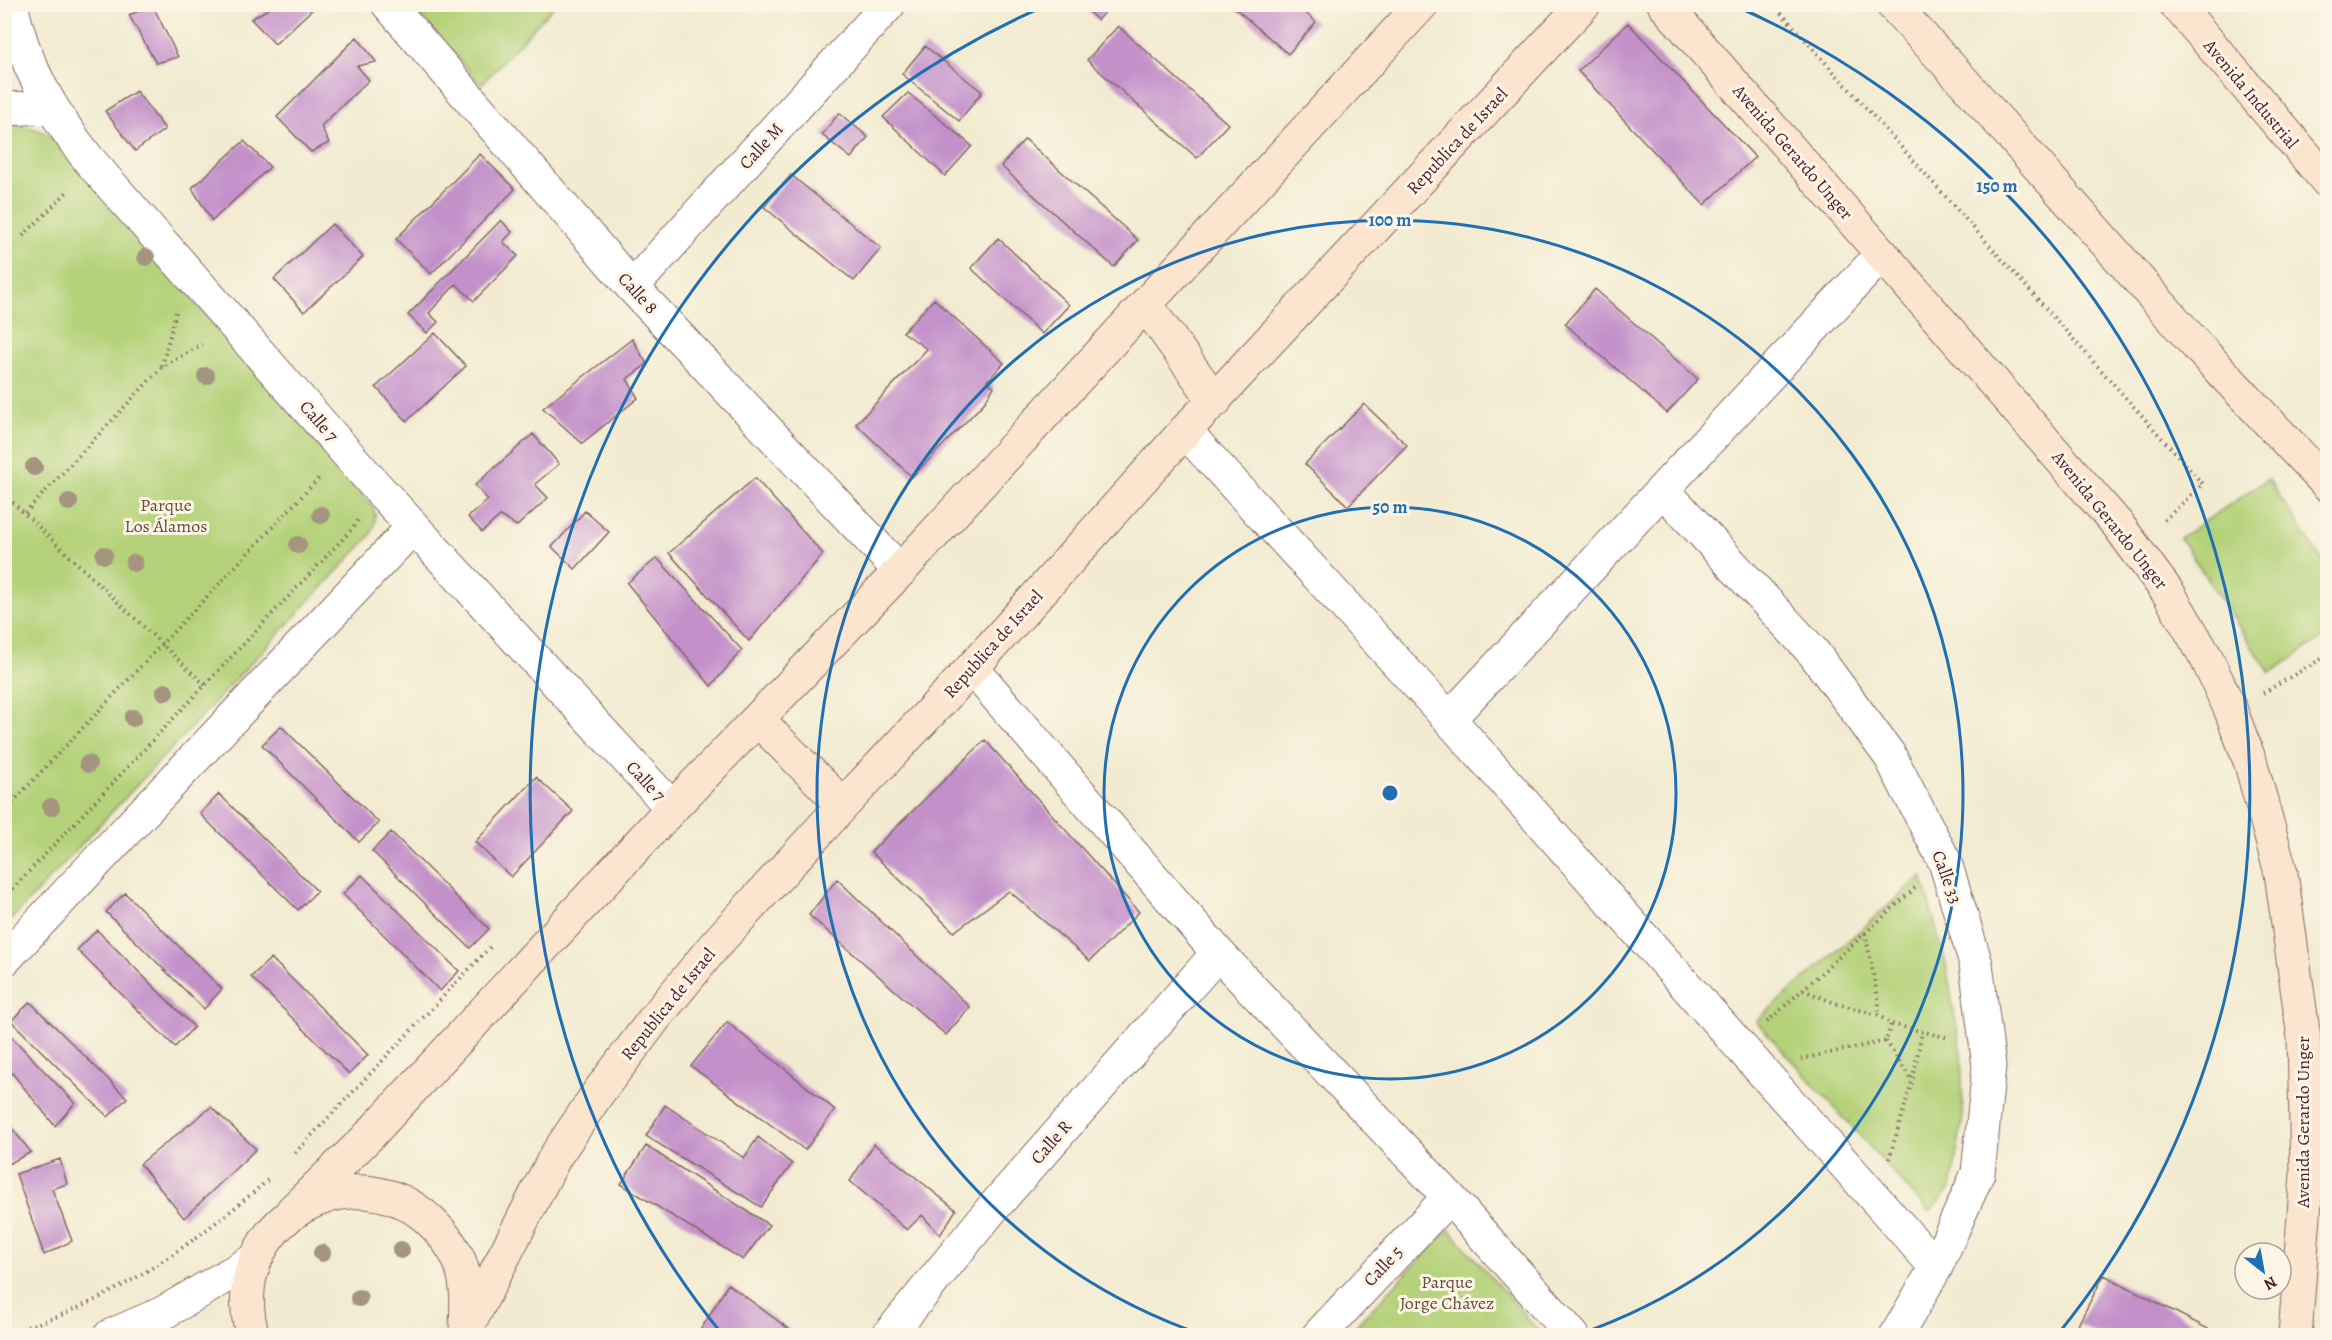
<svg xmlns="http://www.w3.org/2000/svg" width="2332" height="1340" font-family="Alegreya,serif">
<rect width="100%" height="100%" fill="#fcf5e5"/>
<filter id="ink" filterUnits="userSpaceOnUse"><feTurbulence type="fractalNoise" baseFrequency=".0167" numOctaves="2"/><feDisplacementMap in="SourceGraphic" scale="12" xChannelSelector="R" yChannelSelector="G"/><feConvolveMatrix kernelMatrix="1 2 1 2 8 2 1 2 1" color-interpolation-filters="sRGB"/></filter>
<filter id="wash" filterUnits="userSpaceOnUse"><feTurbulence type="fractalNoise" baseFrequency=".008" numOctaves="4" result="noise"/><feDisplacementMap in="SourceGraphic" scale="24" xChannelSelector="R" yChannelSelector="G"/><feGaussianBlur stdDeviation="1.35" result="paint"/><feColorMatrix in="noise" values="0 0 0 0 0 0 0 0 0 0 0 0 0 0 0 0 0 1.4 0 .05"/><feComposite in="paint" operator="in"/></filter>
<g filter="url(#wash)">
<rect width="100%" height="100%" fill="#f2ebd1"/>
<!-- green -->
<path fill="#b4d279" stroke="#7f7852" stroke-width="1.5" d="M411 5H555L481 85Z
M12 124C28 126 40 129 54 138L373 507C377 519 375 525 370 536L5 926 4 125Z
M2268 479 2327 568V635L2270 673 2180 538Z
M1922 876 1946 965 1961 1053 1963 1115 1951 1188 1929 1212 1756 1021Z
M1449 1229 1542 1335H1347Z"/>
<g id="blocks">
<!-- building -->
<path fill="#c390ca" d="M1081 4H1113L1097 20Z
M1230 4H1295L1316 22 1288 54Z
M275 5H317L275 44 251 19Z
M153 6 178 57 156 63 129 15Z
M1628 23 1755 157 1704 205 1578 71Z
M1118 26 1228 124 1197 158 1087 60Z
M357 37 376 62 357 66 369 80 321 126 329 143 311 152 277 117Z
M925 46 982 92 959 121 902 74Z
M136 91 165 129 135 151 105 111Z
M908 93 972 146 945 176 883 117Z
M839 113 868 137 851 158 822 135Z
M1025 139 1138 240 1114 267 1001 166Z
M244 141 270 167 212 221 192 188Z
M480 154 515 189 431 274 396 239Z
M791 175 881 248 854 281 764 207Z
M501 220 512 232 503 242 518 256 474 301 456 284 429 313 438 322 427 333 408 315Z
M332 224 363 257 304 312 274 279Z
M998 238 1069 305 1042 334 971 268Z
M1595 289 1698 379 1667 413 1565 324Z
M934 299 1004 363 987 381 994 387 984 403 912 477 856 424 927 349 903 332Z
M435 333 466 366 407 421 376 387Z
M632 339 647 364 627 379 638 398 582 443 543 408Z
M1364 404 1407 445 1348 506 1305 464Z
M533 434 559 464 535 484 548 498 517 526 500 516 482 532 468 517 488 500 475 485Z
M755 478 823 554 749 641 669 553Z
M585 511 609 532 575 569 552 547Z
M657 558 742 650 711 686 627 583Z
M281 726 379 823 359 842 262 745Z
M985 740 1139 912 1090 961 1009 891 954 932 871 852Z
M536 777 573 811 511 877 475 842Z
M219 794 317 891 298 910 200 814Z
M391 832 489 929 470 948 372 851Z
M362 875 459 971 440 991 343 894Z
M837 879 970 1007 946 1035 809 915Z
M125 893 222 989 204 1009 106 912Z
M97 930 194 1027 175 1047 77 950Z
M271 958 368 1055 349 1074 251 977Z
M30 1002 127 1098 108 1117 11 1021Z
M727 1022 835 1110 805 1150 691 1066Z
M4 1029 75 1103 55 1126 4 1063Z
M665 1105 744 1158 758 1137 792 1164 761 1207 646 1136Z
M211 1107 256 1149 184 1218 140 1164Z
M5 1120 31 1152 5 1166Z
M874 1144 956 1210 940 1235 922 1215 907 1230 850 1181Z
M646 1146 769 1225 743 1260 621 1184Z
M60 1159 67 1184 52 1189 72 1241 44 1255 16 1174Z
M2104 1275 2216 1333 2215 1335H2099L2078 1325Z
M728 1284 797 1335H711L700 1331Z"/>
</g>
</g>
<g filter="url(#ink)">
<use href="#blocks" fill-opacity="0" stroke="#856665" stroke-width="1.5"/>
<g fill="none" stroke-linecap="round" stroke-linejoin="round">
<!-- street casing -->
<g stroke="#856665" stroke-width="35">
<path id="street" d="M11 4C23 64 52 113 89 160L375 485 672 808
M388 4 632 287 900 571
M4 109 50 107
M632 287 889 4
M1185 431 1449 719 1936 1267
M1663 490 1813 652 1890 756 1945 862 1976 964 1989 1066 1978 1173 1936 1267 1896 1336
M972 668 1218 953 1449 1197 1573 1336
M1449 719 1882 254
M4 960 413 527
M110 1336 163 1313 254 1260
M888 1336 991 1210 1218 953
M1318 1336 1449 1197"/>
</g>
<!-- secondary casing -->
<g stroke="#856665" stroke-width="35">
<path id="secondary" d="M1664 4 2118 525 2169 594 2207 659 2231 711 2251 764 2281 873 2304 1038 2307 1174 2295 1336
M1892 4 1964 82 2198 347 2328 485
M2176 4 2328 182
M1146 305 1215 401
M758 720 843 805
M292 1211 366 1139 672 808 900 571 1422 4
M466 1330 555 1157 598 1093 655 1018 715 945 843 805 972 668 1185 431 1584 4
M253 1336C218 1222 359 1141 438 1229 449 1241 459 1256 463 1272 468 1288 467 1309 466 1326"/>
</g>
<!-- path -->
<path stroke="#856665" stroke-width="4" stroke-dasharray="1.5 4.5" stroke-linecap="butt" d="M1773 4 2203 484 2161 523
M23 236 68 191
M162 366 176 312
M4 494 205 685
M25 513 162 367 202 344
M2263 693 2328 655
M4 811 321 476
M4 898 354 527 358 520
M1865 933 1879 1003 1878 1015
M1803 990 1835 1003 1878 1015 1891 1024 1949 1038
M1767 1022 1915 888
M1886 1041 1912 1081
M1801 1059 1886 1041 1891 1024
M295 1153 492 945
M1889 1159 1912 1082 1922 1032
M4 1333C105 1309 191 1246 268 1180"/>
<!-- street -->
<use href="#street" stroke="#fff" stroke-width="33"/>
<!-- secondary -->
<use href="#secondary" stroke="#fbe5cf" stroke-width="33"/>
</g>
<!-- trees -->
<g fill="#a49480">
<circle cx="146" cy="257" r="9"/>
<circle cx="206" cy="376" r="9"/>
<circle cx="34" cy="467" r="9"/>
<circle cx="69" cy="502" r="9"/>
<circle cx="321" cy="515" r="9"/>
<circle cx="298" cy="545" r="9"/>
<circle cx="104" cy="555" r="9"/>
<circle cx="134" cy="563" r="9"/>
<circle cx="165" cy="692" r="9"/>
<circle cx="133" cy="718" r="9"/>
<circle cx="88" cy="764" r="9"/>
<circle cx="51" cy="807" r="9"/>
<circle cx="401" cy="1250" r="9"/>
<circle cx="322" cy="1253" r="9"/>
<circle cx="359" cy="1298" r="9"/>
</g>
</g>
<!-- distance rings -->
<g fill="none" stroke="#1f6fb2" stroke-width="3">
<circle cx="1390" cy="793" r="286"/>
<path d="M1203 1335A573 573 0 1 1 1577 1335"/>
<path d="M722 1334A859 859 0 0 1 1047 5M1733 5A859 859 0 0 1 2058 1334"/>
</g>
<g text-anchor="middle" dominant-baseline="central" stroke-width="6" stroke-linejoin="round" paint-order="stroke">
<!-- street labels -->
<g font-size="18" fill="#4a1f2b" stroke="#fcf5e5">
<text transform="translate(2251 94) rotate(50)">Avenida Industrial</text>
<text transform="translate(1457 141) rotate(-47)">Republica de Israel</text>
<text transform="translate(761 146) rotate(-48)">Calle M</text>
<text transform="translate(1793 152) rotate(49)">Avenida Gerardo Unger</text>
<text transform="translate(638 293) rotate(47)">Calle 8</text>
<text transform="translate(319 421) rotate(49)">Calle 7</text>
<text transform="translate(2110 520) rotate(51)">Avenida Gerardo Unger</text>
<text transform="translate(993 644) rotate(-48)">Republica de Israel</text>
<text transform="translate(646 781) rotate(47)">Calle 7</text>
<text transform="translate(1947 877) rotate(70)">Calle 33</text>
<text transform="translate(668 1004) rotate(-51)">Republica de Israel</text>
<text transform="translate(2303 1122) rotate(-90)">Avenida Gerardo Unger</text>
<text transform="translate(1051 1142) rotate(-49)">Calle R</text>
<text transform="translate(1383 1266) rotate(-47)">Calle 5</text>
</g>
<!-- park labels -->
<g font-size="18" fill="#644c3e" stroke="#fcf5e5">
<text x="166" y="505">Parque<tspan x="166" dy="21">Los Álamos</tspan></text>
<text x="1447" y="1282">Parque<tspan x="1447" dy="21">Jorge Chávez</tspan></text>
</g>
</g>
<circle cx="1390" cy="793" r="9" fill="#1f6fb2" stroke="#fcf5e5" stroke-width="3"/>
<g font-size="18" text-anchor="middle" font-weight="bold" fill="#1f6fb2" stroke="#fcf5e5" stroke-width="6" stroke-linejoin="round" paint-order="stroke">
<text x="1997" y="192">150 m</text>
<text x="1390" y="226">100 m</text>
<text x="1390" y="513">50 m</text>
</g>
<!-- margin -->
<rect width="2332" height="1340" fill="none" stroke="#fcf5e5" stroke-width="24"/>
<!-- north arrow -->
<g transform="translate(2263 1271) rotate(149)"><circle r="28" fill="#fcf5e5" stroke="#b59f9b" stroke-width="1.5"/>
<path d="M0-4.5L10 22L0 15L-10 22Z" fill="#1f6fb2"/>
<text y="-9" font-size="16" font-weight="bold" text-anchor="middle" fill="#4a1f2b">N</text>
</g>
</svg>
